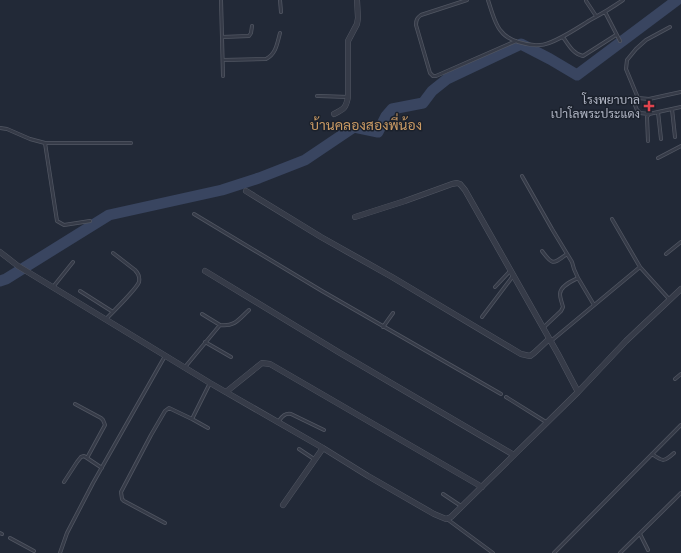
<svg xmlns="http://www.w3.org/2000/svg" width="681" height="553" font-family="Mulish,Sarabun,sans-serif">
<rect width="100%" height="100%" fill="#222937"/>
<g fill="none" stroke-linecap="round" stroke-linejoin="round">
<!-- river -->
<path stroke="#394560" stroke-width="11" d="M0 281 6 279 109 215 222 190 259 178 305 160 354 127 378 132 386 116 392 109 423 103 432 91 447 79 521 44 550 59 577 75 677 0"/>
<!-- service casing -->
<g stroke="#515662" stroke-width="4">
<path id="service" d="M221 0 223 76
M280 0 281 12
M467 0 421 15C417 18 416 20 416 25L430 73 433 76H436L516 41
M488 0C491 9 495 25 501 31 508 41 528 46 540 45 553 45 580 26 592 19 603 13 613 7 623 0
M586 1 596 16
M605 12 620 41
M670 27 646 40 636 49 627 60 626 69 638 98 649 99 681 92
M222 37 249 36 251 33 252 26
M563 37C568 44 573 54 583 56L616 35
M223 60 266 59C276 54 277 44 280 33
M317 96H319L348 97
M638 98 635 105 637 110 640 113 649 114
M672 109 675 137
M658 112 661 139
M0 128 7 129 30 139 45 143H131
M648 141 647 117 649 114 681 107
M45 143 57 221 64 225 90 221
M658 158 681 146
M522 176 552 229 572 262 574 269 578 278 594 305
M194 214 322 291 501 394
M612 219 640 267
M542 251C553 266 553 264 567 254
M666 254 681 242
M53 287 73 262
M495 287 510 271
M80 291 113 312
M202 314 220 325
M482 317 513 276
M106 319C112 313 137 288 139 282 140 277 138 273 135 270L113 253
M383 327 393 313
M544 327 561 311 563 307C562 303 560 298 560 294 560 286 572 281 578 278
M551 341 640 267 669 299
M205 342 231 357
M185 367 220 325C235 327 239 319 249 310
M675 379 681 374
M506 397 546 422
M75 404 101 418 103 420 105 425 87 458 102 468
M192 419 208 428
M278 422C282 417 284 413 291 414L324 430
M299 449 314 459
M652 454C663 462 664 462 674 453
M64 482 77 462 81 457 84 456 87 458
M443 494 461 506
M447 519 493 553
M165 523 124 501 122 499 121 492 151 435 165 411 169 408 192 419 210 383
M0 533 2 534
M640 534 648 550
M10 538 34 551
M60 553 67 533 93 483 165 356
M554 553 681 425
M620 553 681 493"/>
</g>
<!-- minor casing -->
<g stroke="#515662" stroke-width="6">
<path id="minor" d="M334 114C344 109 346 108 348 97V41L357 24 358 18 357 0
M246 191 321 237 392 277 521 354 530 356 534 353 549 339
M355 217 405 201 452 184 457 183 460 184 465 190 558 354 578 392
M0 252 18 266 210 383 323 448 368 476 434 514 446 519 451 517 578 392 626 341 681 289
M205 271 340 353 514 455
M226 392 262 363 270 364 482 487
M283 505 323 448"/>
</g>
<!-- service -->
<use href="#service" stroke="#363b48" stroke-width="2.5"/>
<!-- minor -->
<use href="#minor" stroke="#363b48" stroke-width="5"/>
</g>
<!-- markers -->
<path fill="#e0444e" stroke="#1b212c" stroke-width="1.5" d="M647 100h4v4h4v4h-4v4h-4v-4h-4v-4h4z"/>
<g text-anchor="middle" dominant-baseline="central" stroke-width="3" stroke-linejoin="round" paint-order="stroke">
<!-- poi labels -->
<g font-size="12" fill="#b1b6c4" stroke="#1b212c" text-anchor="end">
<text x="640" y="99">โรงพยาบาล<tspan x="640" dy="14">เปาโลพระประแดง</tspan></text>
</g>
<!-- quarter labels -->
<g font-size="14" fill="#cb9b64" stroke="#1b212c">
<text x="366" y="125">บ้านคลองสองพี่น้อง</text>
</g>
</g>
</svg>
